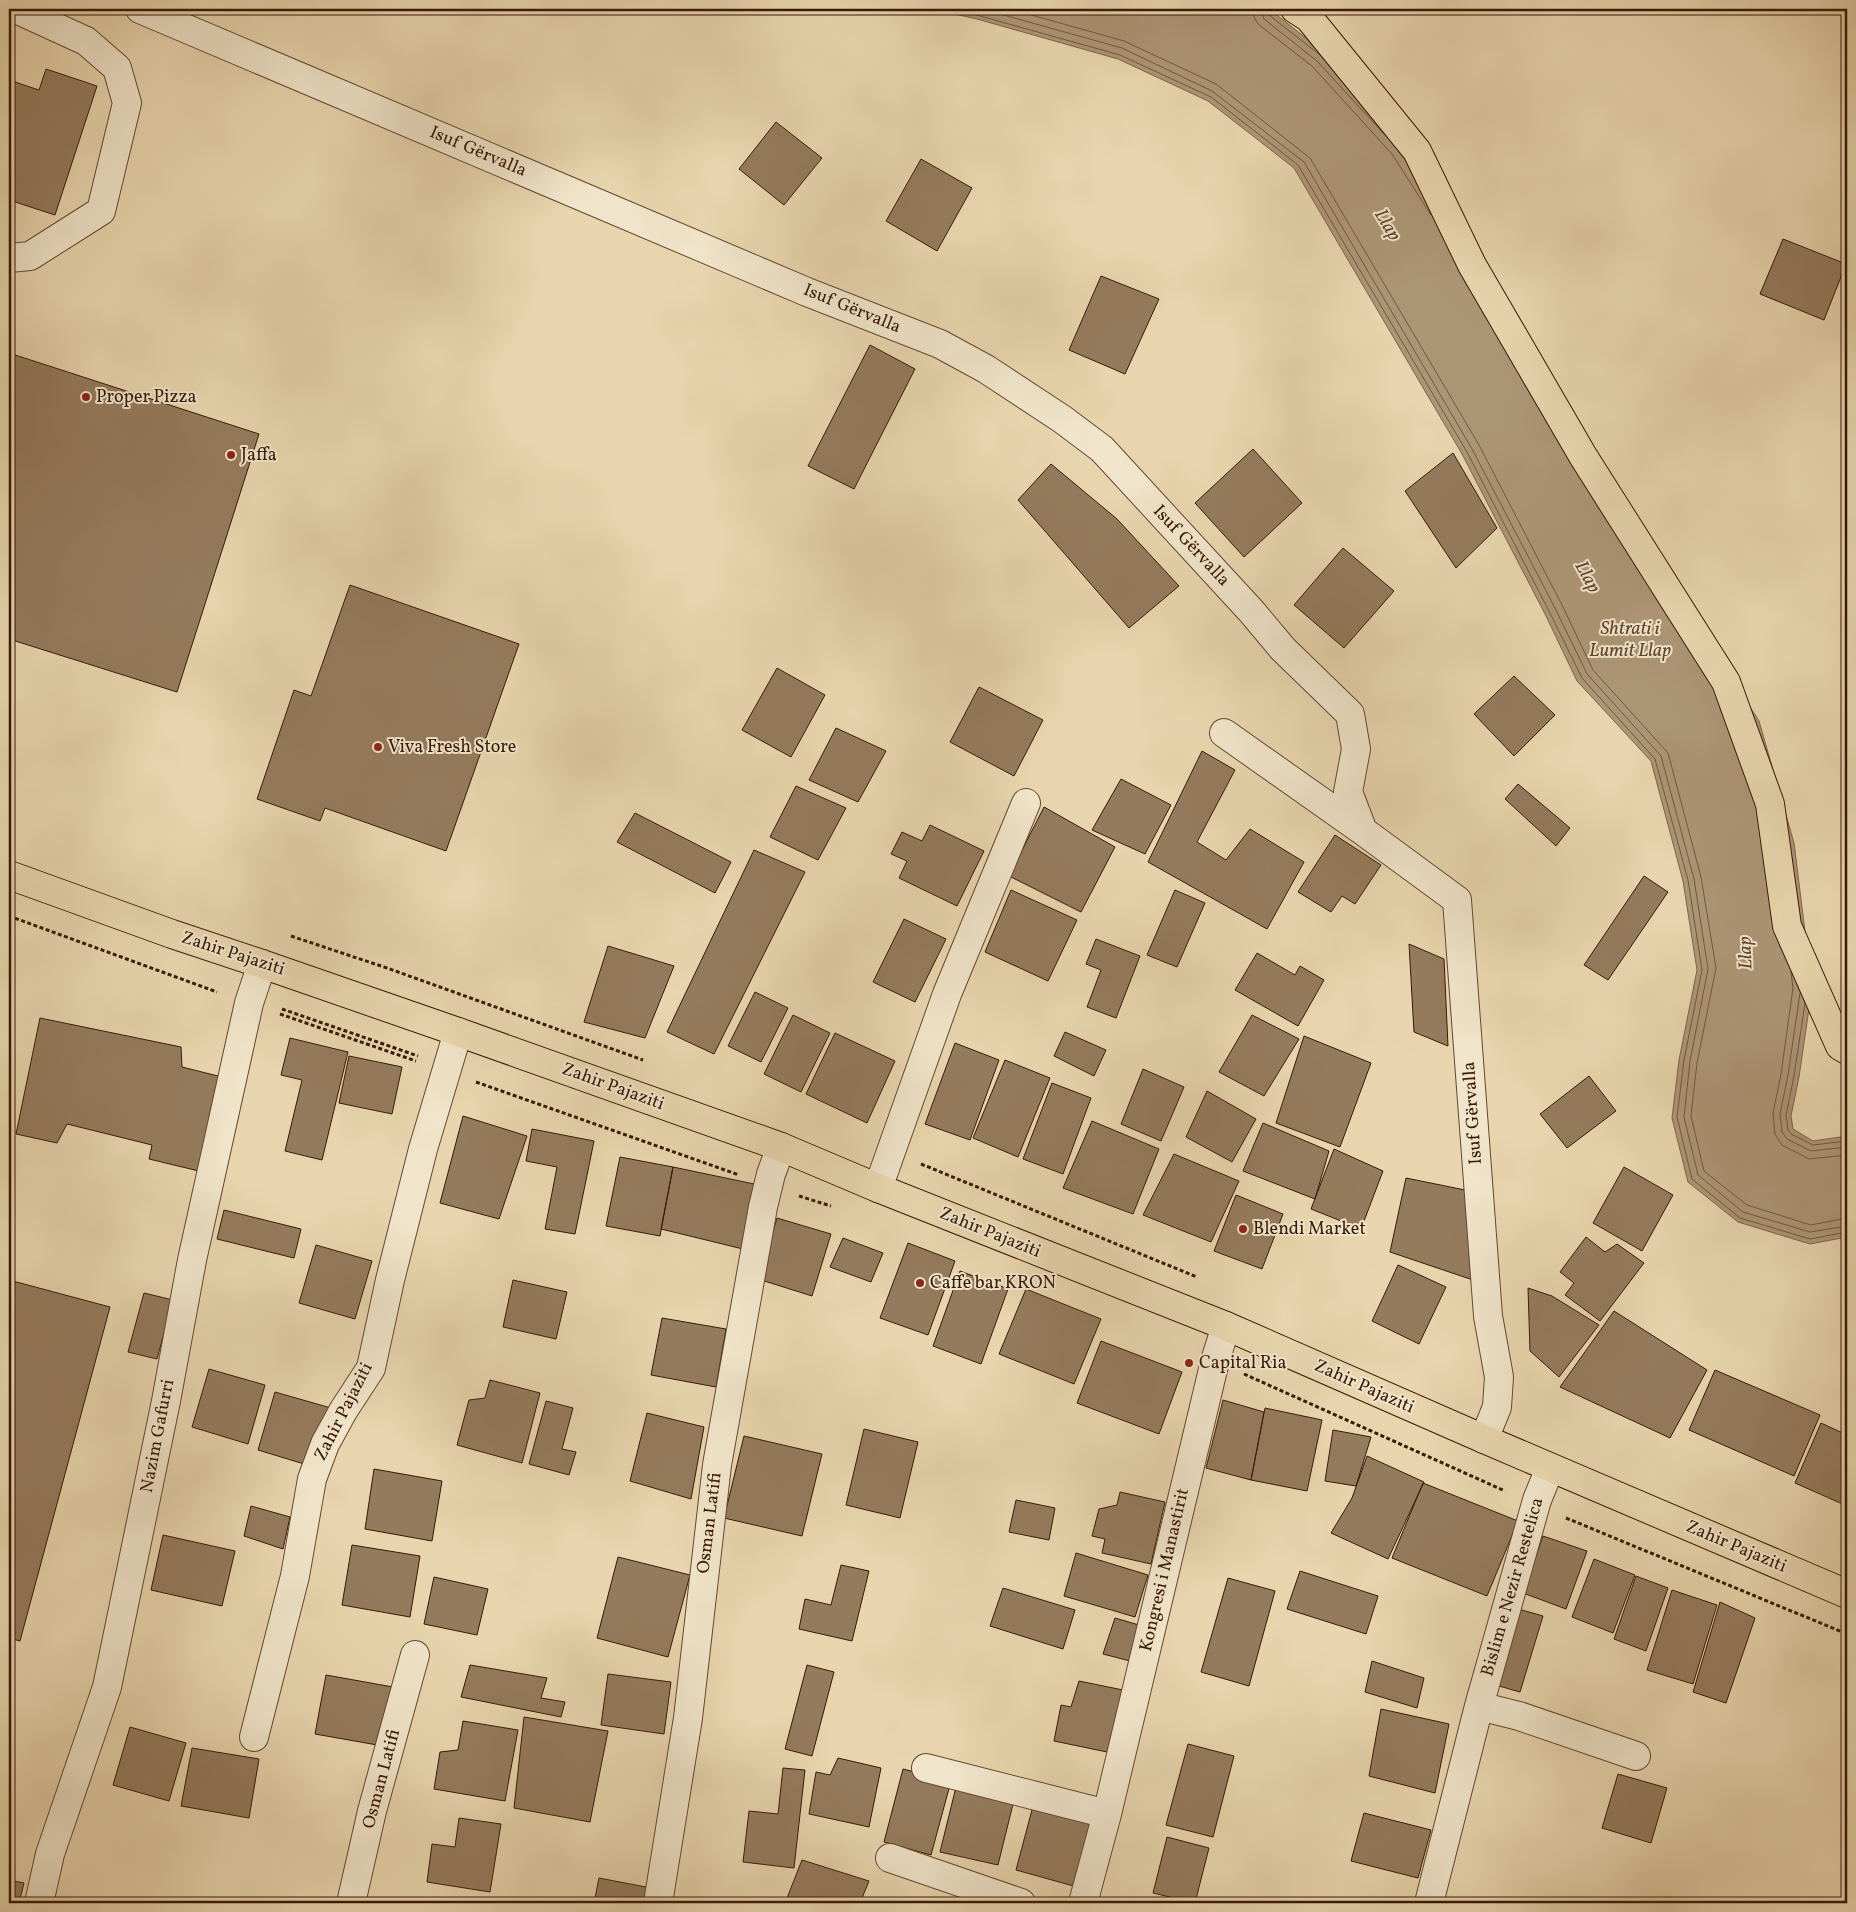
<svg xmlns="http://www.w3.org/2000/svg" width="1856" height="1912" font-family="Vollkorn,serif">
<rect width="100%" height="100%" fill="#e8d5ad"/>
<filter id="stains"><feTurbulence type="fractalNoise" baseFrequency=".004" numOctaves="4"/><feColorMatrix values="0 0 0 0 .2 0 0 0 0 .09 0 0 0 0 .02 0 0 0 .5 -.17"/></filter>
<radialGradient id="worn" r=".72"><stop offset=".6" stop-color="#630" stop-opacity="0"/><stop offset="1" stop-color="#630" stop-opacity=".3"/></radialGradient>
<!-- water -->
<path fill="#ac9575" stroke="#7e6349" d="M932 9H1269L1325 53 1407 143 1661 567 1759 721 1794 843 1812 988 1799 1077 1791 1116 1793 1129 1813 1141 1847 1136V1237L1810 1244 1738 1222 1688 1182 1672 1118 1679 1060 1697 970 1683 881 1651 761 1577 681 1545 614 1462 454 1294 168 1208 101 1118 59 977 19Z"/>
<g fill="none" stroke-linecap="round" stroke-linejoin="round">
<!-- shore -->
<path stroke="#72573e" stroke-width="1" d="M955 9 1120 55 1211 97 1298 165 1467 452 1549 611 1582 678 1655 759 1688 880 1702 970 1684 1060 1677 1117 1692 1179 1740 1218 1810 1239 1847 1232
M982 9 1122 48 1212 91 1304 162 1472 449 1555 608 1587 674 1661 756 1694 879 1708 969 1690 1061 1684 1117 1698 1175 1743 1212 1810 1232 1847 1226
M1010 9 1124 41 1216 84 1310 158 1479 445 1562 605 1593 670 1668 753 1701 877 1716 968 1697 1063 1691 1116 1704 1171 1747 1205 1811 1225 1847 1218
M1253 9 1254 17 1258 24 1312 66 1392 154 1431 215
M1260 9 1264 19 1317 61 1384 134
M1267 9 1269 15 1320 55
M1791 972 1793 988 1781 1074 1773 1113 1775 1134 1782 1145 1809 1159 1847 1155
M1800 993 1788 1075 1780 1114 1782 1132 1787 1139 1811 1151 1847 1147
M1805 1003 1794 1076 1786 1115 1788 1130 1791 1134 1813 1145 1847 1141"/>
</g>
<!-- building -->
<path fill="#947b5d" stroke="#381907" d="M46 69 97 86 55 215 9 200V80L39 90Z
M776 122 822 158 784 205 739 169Z
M921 159 972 188 937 251 886 221Z
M1783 239 1846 264 1824 320 1760 294Z
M1101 276 1159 299 1125 374 1069 350Z
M870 345 915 369 854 489 808 466Z
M9 353 259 434 177 692 9 639Z
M1253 449 1302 503 1244 557 1195 503Z
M1453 453 1497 528 1456 568 1405 491Z
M1051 464 1117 519 1179 586 1129 628 1018 500Z
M1343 548 1394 591 1344 648 1294 605Z
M350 585 519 644 446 851 325 808 320 821 257 799 294 690 311 696Z
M777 668 825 695 791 757 742 730Z
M1514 676 1555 715 1514 756 1474 714Z
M979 687 1043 720 1014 776 950 742Z
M836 728 886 751 858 802 809 780Z
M1202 751 1235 770 1197 842 1226 860 1250 829 1304 862 1267 929 1148 862Z
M1121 779 1171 805 1145 854 1092 830Z
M1518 784 1570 828 1556 846 1505 799Z
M796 786 846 808 818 860 770 837Z
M1044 807 1115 847 1081 912 1009 876Z
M635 813 731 862 715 893 617 842Z
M930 825 984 851 957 906 899 878 907 861 891 854 902 832 922 841Z
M1335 835 1381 865 1355 904 1342 896 1331 912 1298 892Z
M754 850 805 872 714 1054 667 1032Z
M1644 876 1668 892 1608 980 1584 965Z
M1011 890 1077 920 1048 981 985 952Z
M1175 890 1205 903 1177 967 1147 955Z
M904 919 946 939 915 1002 873 982Z
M1096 939 1140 956 1116 1018 1087 1007 1101 970 1086 964Z
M1409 944 1444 959 1448 1046 1414 1032Z
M608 946 674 966 645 1038 584 1022Z
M1257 953 1295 975 1300 966 1324 980 1298 1026 1235 990Z
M755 992 788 1008 761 1062 728 1046Z
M793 1015 830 1033 801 1092 764 1074Z
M1252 1015 1299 1039 1264 1096 1219 1072Z
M40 1018 181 1047 182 1067 226 1078 203 1172 149 1159 152 1145 67 1124 57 1143 16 1134Z
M1065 1032 1106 1050 1094 1076 1054 1056Z
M835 1033 895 1061 867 1123 806 1094Z
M1304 1036 1371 1063 1340 1147 1276 1123Z
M290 1038 348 1052 322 1160 285 1151 302 1080 281 1075Z
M955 1043 999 1060 970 1140 925 1124Z
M349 1056 402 1067 392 1114 339 1103Z
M1005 1060 1050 1078 1018 1157 973 1138Z
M1143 1069 1184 1087 1161 1141 1121 1124Z
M1589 1076 1616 1111 1567 1148 1540 1114Z
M1052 1083 1091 1098 1063 1174 1023 1159Z
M1207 1091 1256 1119 1232 1162 1186 1137Z
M463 1116 527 1136 499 1219 440 1203Z
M1092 1121 1159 1149 1133 1214 1063 1188Z
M1263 1123 1329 1151 1315 1199 1243 1171Z
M532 1129 594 1141 575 1234 545 1229 557 1167 526 1161Z
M1334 1149 1383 1171 1361 1229 1311 1209Z
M1174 1154 1239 1181 1211 1242 1143 1215Z
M620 1157 673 1167 660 1236 606 1226Z
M673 1167 759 1185 743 1249 661 1229Z
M1624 1167 1673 1195 1642 1251 1593 1223Z
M1406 1178 1470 1191 1473 1280 1390 1252Z
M1236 1195 1283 1214 1262 1269 1214 1251Z
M224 1210 301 1229 294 1258 217 1239Z
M777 1218 831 1234 812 1296 758 1279Z
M1586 1237 1605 1252 1617 1244 1644 1263 1600 1321 1565 1295 1574 1283 1560 1272Z
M843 1238 883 1253 871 1282 830 1267Z
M908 1243 955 1261 928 1335 880 1318Z
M316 1245 372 1261 355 1319 299 1303Z
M1398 1265 1446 1287 1419 1344 1372 1321Z
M960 1271 1008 1289 981 1364 933 1346Z
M9 1280 110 1307 20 1641 9 1638Z
M513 1280 567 1292 556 1339 503 1327Z
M1528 1288 1552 1296 1599 1325 1559 1377 1530 1351Z
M1026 1289 1101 1319 1074 1384 999 1354Z
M144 1293 173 1300 157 1359 128 1352Z
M1614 1311 1707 1370 1670 1438 1560 1387Z
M662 1318 726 1329 716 1387 651 1375Z
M1101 1341 1182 1372 1159 1434 1077 1403Z
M209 1369 265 1385 248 1444 192 1427Z
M1715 1370 1820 1415 1794 1476 1689 1430Z
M490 1380 540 1393 522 1463 457 1445 469 1400 485 1398Z
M275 1392 331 1408 314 1467 258 1450Z
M1223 1400 1264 1412 1251 1480 1206 1468Z
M546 1401 573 1408 562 1449 576 1452 569 1475 529 1464Z
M1265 1408 1322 1420 1307 1491 1251 1480Z
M647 1413 704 1427 691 1499 630 1481Z
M1821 1423 1847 1435V1506L1795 1483Z
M864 1429 918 1442 900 1518 846 1505Z
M1333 1430 1371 1437 1356 1486 1325 1481Z
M744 1436 822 1454 802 1536 724 1518Z
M1367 1456 1424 1482 1388 1559 1331 1533 1352 1498Z
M374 1469 442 1481 432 1541 365 1529Z
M1423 1483 1518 1521 1487 1596 1392 1558Z
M1120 1492 1165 1502 1151 1564 1102 1553 1105 1539 1092 1536 1099 1509 1117 1505Z
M1016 1500 1055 1508 1049 1540 1009 1532Z
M251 1506 290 1517 283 1549 244 1536Z
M163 1535 235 1551 222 1606 151 1590Z
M1543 1536 1587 1551 1566 1609 1523 1593Z
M352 1545 420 1556 410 1617 342 1605Z
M1076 1553 1148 1575 1135 1617 1064 1596Z
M618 1557 690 1575 668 1657 597 1638Z
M1594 1559 1635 1575 1613 1633 1572 1617Z
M841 1565 869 1571 852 1641 799 1629 805 1599 831 1605Z
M1300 1571 1378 1596 1366 1634 1287 1609Z
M1636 1576 1668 1588 1646 1651 1614 1639Z
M434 1577 488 1589 477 1635 424 1624Z
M1228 1578 1275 1591 1249 1686 1201 1672Z
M1003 1588 1075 1610 1063 1649 990 1626Z
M1672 1590 1717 1605 1693 1684 1647 1670Z
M1720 1602 1755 1618 1726 1703 1693 1692Z
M1515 1608 1543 1616 1520 1692 1492 1684Z
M1115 1618 1139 1625 1130 1661 1103 1654Z
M1372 1661 1424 1678 1417 1708 1365 1692Z
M470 1665 547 1678 541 1698 565 1702 561 1717 461 1697Z
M807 1665 834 1672 812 1756 785 1749Z
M608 1674 671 1682 664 1734 601 1725Z
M326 1675 393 1687 383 1746 315 1734Z
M1079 1681 1123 1690 1107 1752 1054 1741 1061 1705 1071 1707Z
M1381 1709 1449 1724 1435 1793 1369 1776Z
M524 1717 608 1731 590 1822 514 1808Z
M463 1721 518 1730 505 1801 434 1789 440 1752 458 1750Z
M130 1727 186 1743 169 1801 113 1785Z
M1188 1744 1234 1756 1213 1837 1166 1825Z
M192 1748 259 1759 249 1818 181 1806Z
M838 1758 881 1768 869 1827 809 1814 816 1772 830 1775Z
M783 1768 805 1770 794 1868 743 1862 749 1811 778 1814Z
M903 1769 951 1781 931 1855 884 1842Z
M1618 1774 1667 1788 1651 1843 1602 1828Z
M956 1787 1014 1800 998 1865 940 1852Z
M1033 1806 1094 1822 1077 1887 1016 1870Z
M1364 1813 1431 1830 1418 1878 1351 1861Z
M459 1818 501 1824 490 1892 427 1882 432 1844 455 1847Z
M1167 1837 1209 1848 1195 1903 1153 1893Z
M802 1860 869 1881 860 1903H785Z
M599 1878 651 1888 648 1903H594Z
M9 1880 24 1883 19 1903H9Z"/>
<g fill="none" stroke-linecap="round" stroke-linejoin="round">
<!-- minor casing -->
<g stroke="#644830" stroke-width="30">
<path id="minor" d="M140 9 807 292 940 344 986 369 1062 419 1102 449 1252 612 1283 649 1350 714 1356 749 1348 792 1363 831
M9 258 30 256 101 211 127 103 117 68 86 41 16 9
M1224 733 1363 831 1457 900 1488 1316 1499 1377 1497 1407 1484 1439
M878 1188 947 994 1026 803
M1479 1706 1519 1716 1636 1756
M254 1737 295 1576 312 1479 325 1444 343 1411 371 1368 390 1280 423 1149 458 1032
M926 1768 1107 1814
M890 1858 1021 1903
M39 1903 50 1854 107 1687 166 1401 192 1260 249 1003 262 964
M351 1903 372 1811 415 1655
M658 1903 688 1718 717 1465 763 1207 771 1174 781 1147
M1083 1903 1107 1814 1215 1361 1226 1326
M1429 1903 1479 1706 1537 1500 1550 1468"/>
</g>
<!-- major casing -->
<g stroke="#381907" stroke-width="30">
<path id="major" d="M1295 9 1309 18 1417 151 1472 265 1583 456 1726 682 1770 804 1787 926 1840 1046 1847 1050
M9 875 172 934 262 964 458 1032 781 1147 878 1188 1226 1326 1484 1439 1847 1594"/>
</g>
<!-- path -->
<path stroke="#381907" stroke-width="3" stroke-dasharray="4 2.5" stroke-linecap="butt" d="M9 916 217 992
M291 936 387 968 643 1060
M282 1009 418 1056
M280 1014 416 1061
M476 1082 739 1175
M921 1164 1197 1277
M799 1196 831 1206
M1244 1374 1505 1491
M1566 1518 1847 1634"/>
<!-- minor -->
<use href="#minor" stroke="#f0e4ca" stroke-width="28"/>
<!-- major -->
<use href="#major" stroke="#e8d5ad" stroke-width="28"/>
</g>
<!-- markers -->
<g fill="#8f2418" stroke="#f0e4ca" stroke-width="2">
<circle cx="86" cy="397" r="5"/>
<circle cx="231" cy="455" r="5"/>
<circle cx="378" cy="747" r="5"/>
<circle cx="1243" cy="1229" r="5"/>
<circle cx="920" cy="1283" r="5"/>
<circle cx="1189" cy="1363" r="5"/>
</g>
<g text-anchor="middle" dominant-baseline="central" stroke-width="4" stroke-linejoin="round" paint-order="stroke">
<!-- street labels -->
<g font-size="18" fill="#381907" stroke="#f0e4ca">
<text transform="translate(478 152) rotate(23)">Isuf Gërvalla</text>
<text transform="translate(852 309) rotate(22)">Isuf Gërvalla</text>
<text transform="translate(1191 546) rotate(47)">Isuf Gërvalla</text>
<text transform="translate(233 954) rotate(18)">Zahir Pajaziti</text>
<text transform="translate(613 1087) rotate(20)">Zahir Pajaziti</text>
<text transform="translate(1473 1113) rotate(-94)">Isuf Gërvalla</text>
<text transform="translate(990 1233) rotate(22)">Zahir Pajaziti</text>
<text transform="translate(1364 1387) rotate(24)">Zahir Pajaziti</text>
<text transform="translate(344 1412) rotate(-63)">Zahir Pajaziti</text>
<text transform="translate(158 1436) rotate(-79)">Nazim Gafurri</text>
<text transform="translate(710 1523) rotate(-83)">Osman Latifi</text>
<text transform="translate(1736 1547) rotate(23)">Zahir Pajaziti</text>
<text transform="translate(1165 1570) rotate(-77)">Kongresi i Manastirit</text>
<text transform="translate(1513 1587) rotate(-74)">Bislim e Nezir Restelica</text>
<text transform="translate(382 1779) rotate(-75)">Osman Latifi</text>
</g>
<!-- poi labels -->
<g font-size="18" fill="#381907" stroke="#f0e4ca" text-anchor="start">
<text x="96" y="397">Proper Pizza</text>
<text x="241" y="455">Jaffa</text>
<text x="388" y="747">Viva Fresh Store</text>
<text x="1253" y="1229">Blendi Market</text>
<text x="930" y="1283">Caffe bar KRON</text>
<text x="1199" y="1363">Capital Ria</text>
</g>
<!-- water labels -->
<g font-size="19" font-style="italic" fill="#61442e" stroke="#f0e4ca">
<text transform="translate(1387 225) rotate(59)">Llap</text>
<text transform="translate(1587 577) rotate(61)">Llap</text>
<text x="1630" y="629">Shtrati i<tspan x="1630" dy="22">Lumit Llap</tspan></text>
<text transform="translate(1746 953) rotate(-92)">Llap</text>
</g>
</g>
<!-- margin -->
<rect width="1856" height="1912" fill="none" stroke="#e8d5ad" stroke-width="30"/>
<rect x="10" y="10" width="1836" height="1892" fill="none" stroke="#381907" stroke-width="2.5"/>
<rect x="15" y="15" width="1826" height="1882" fill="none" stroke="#381907"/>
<rect width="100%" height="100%" filter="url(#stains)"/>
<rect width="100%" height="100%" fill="url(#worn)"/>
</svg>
